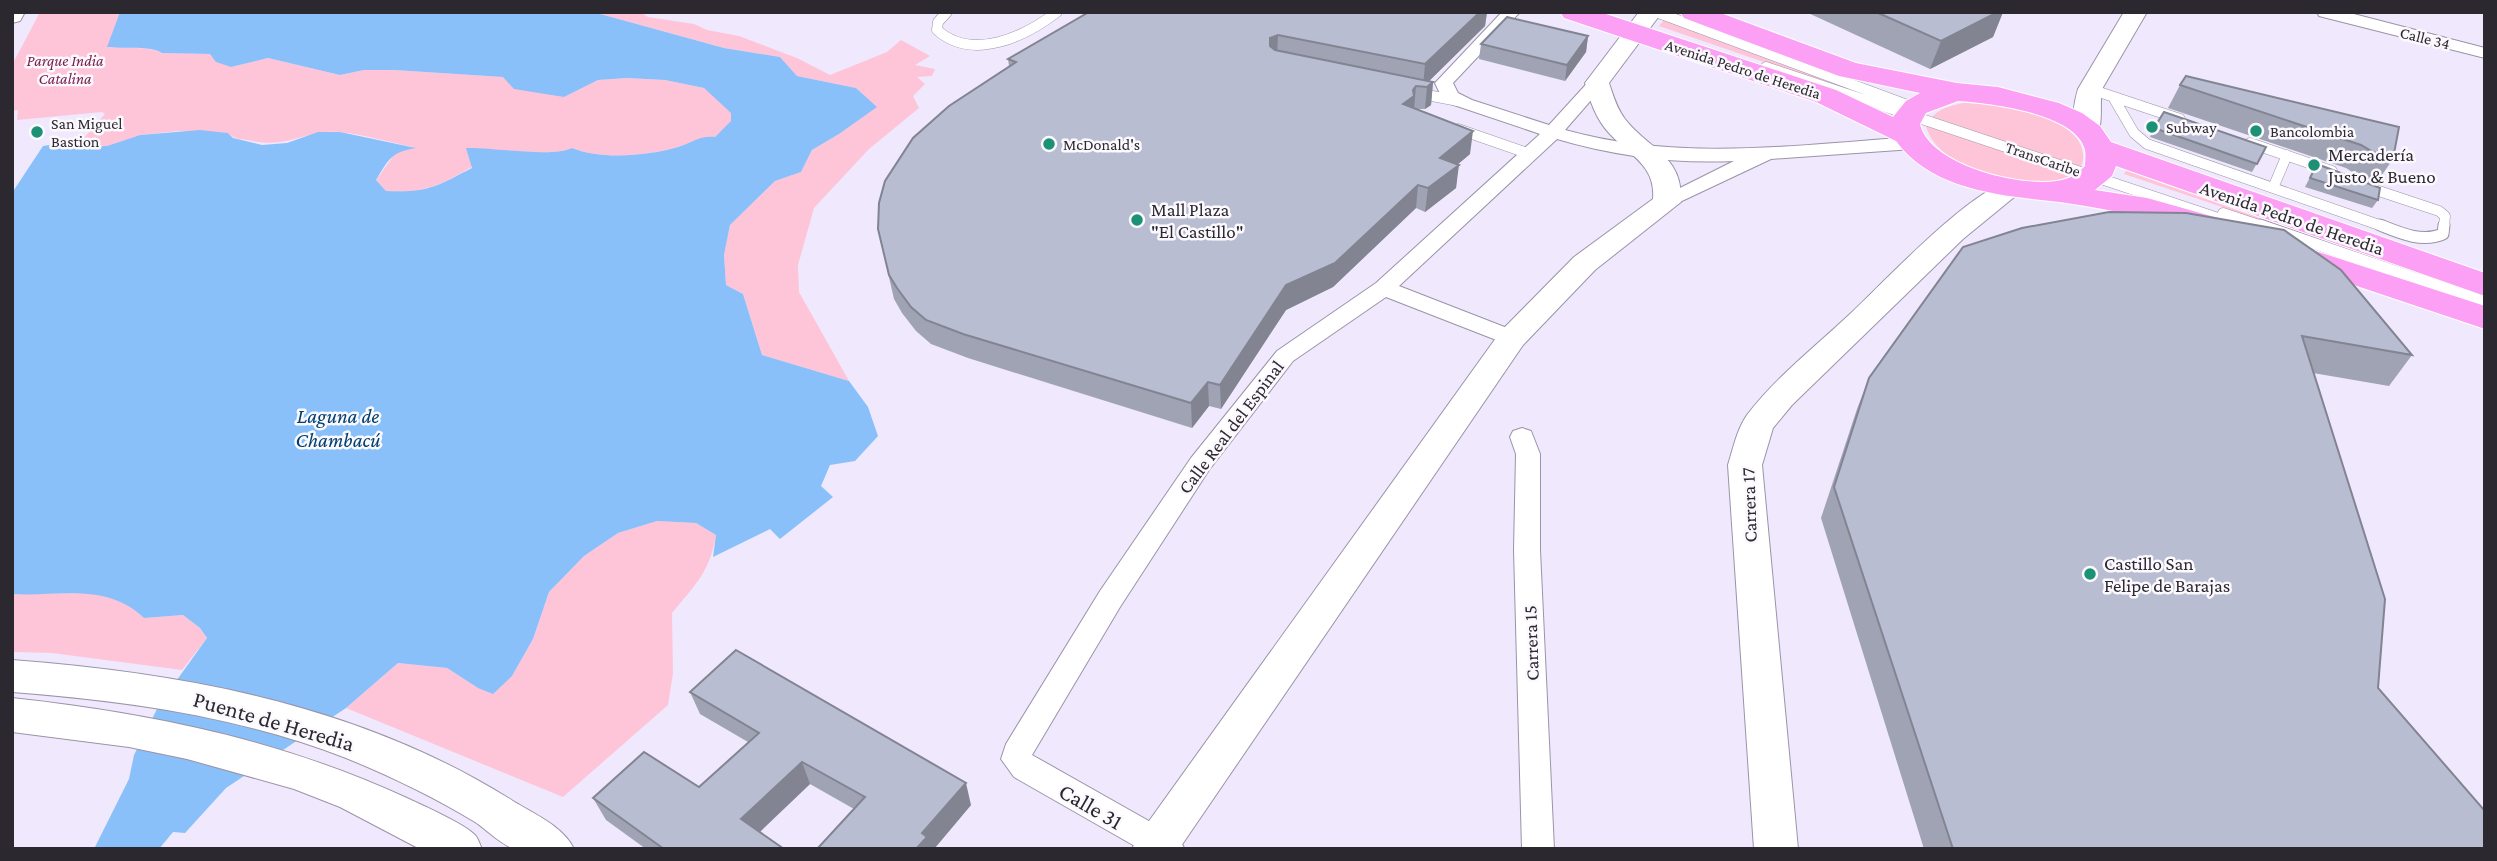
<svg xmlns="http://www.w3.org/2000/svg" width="2497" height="861" font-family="'Crimson Pro',serif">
<rect width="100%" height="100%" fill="#f0e8fd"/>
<!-- green -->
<path fill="#fec5d9" d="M40 12H120L108 46C122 49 153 46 162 53L211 54 231 67 268 58 340 75 364 70H394L503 77 564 97 598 80 627 78 665 80 704 88 732 113 731 122 715 137C701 138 691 143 677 147 647 156 602 160 572 148 552 158 494 147 467 149L472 167C437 186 428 193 386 191L376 180 397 151 413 147C388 142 363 134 338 132 303 130 288 150 248 140 240 139 234 139 228 133L178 131 140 135 107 146 75 148 105 114 102 112 17 120 18 110 12 111V65Z
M593 12H640L648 17 694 24 707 30 739 36 797 58 830 75 887 52 901 40 930 56 915 65 935 69 932 76 917 77 925 84 913 96 919 108 869 149 814 208 798 265 799 292 849 381 762 355 743 294 726 285 724 255 730 225 775 181 801 172 812 150 839 134 876 107 856 88 797 76 780 57 724 48Z
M1664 20 1853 89 1851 92 1659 26Z
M1963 103C1993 103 2082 115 2083 155 2084 162 2081 169 2074 173 2037 199 1937 171 1926 126 1934 110 1946 107 1963 103Z
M2129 165 2156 181 2407 266 2427 276 2124 174Z
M657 521 696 523 716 535C710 572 695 585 672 613L673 673 668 705 563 797 346 708 398 663 447 668 478 688 512 676 533 639 549 592 584 556 618 533Z
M97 593 130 605 144 618 183 615 200 628 207 638 182 670 52 653 12 652V594Z"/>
<!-- water -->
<path fill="#89c0f9" d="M120 12H593L724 48 780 57 797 76 856 88 877 107 839 134 812 150 801 172 775 181 730 225 724 255 726 285 743 294 762 355 849 381 868 407 878 436 855 461 830 465 821 486 833 497 780 539 770 529 713 557 716 535 696 523 657 521 618 533 584 556 549 592 533 639 512 676 493 694 478 688 447 668 398 663 346 708 226 788 185 833 173 832 159 849H94L129 779 134 755 159 705 207 638 200 628 183 615 144 618C106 582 60 597 12 594V193L43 146 82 140 77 147 107 146 140 135 200 130 228 133 233 138 262 145 287 143 318 132H340L416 148C391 152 389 159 376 180L386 191C428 193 437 186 472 168L466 148C493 147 552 158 572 148 602 160 647 156 678 147 691 143 701 135 715 137L731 121V113L704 88 665 80 627 78 598 80 564 97 514 89 503 77 394 70H364L340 75 268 58 231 67 216 62 210 54 162 53C151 45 122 49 107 47Z"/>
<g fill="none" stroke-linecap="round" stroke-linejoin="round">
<!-- lane-far1 casing -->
<g stroke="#9b93a7" stroke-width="11">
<path id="lane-far1" d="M947 12 938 22 937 30C973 62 1026 36 1057 12
M1656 12 1918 109
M1766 67 2230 222
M2090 89 2180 119
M1417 93 1458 101
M2113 97 2134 133 2147 144 2385 227
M1458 129 1530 154
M2250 143 2332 171
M2364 186 2439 211 2445 216 2444 227
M2273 188 2287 155
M2223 213 2265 227"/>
</g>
<!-- lane casing -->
<g stroke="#9b93a7" stroke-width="13">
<path id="lane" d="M2260 225 2485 302
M2380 225C2400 233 2422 243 2443 234L2444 225"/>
</g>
<!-- street casing -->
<g stroke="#9b93a7" stroke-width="2">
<path id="street" d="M1502 12H1520L1453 83 1458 93 1472 100 1549 125 1591 79 1597 78 1606 83 1565 130C1680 162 1796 145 1913 137L1923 143 1913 149 1771 159 1667 208 1660 206 1657 202 1660 198 1734 161C1674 164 1615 156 1557 139L1399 286 1520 333 1523 338 1520 343 1512 345 1504 343 1386 297 1293 361 1209 470 1120 607 1032 755 1179 838 1184 848 1140 849 1014 777 1001 759 1006 744 1100 591 1191 458 1277 351 1376 283 1540 134 1451 104 1443 100 1435 83Z
M2317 12H2346L2485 48V58L2319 16Z
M1522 428 1531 431 1540 454V550L1554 849H1522L1514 550 1516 454 1510 437 1513 431Z"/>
</g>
<!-- secondary casing -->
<g stroke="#9b93a7" stroke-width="2">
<path id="secondary" d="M12 12H25L20 21 12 23Z
M1639 12H1662L1609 83C1613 95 1617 109 1625 119 1649 150 1683 155 1681 202L1595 270 1523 345 1179 849H1132L1139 835 1501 331 1574 257 1653 199C1656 165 1629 155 1609 133 1596 119 1590 101 1585 83Z
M2124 12H2147L2102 89C2099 104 2104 124 2096 136L2087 139 2078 136C2070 125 2074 102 2078 89Z
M2010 181 2020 183 2024 189 1963 239 1792 405 1773 428 1762 465 1798 849H1754L1728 465C1733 449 1737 429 1747 415 1776 377 1816 346 1850 314 1884 282 1969 191 2010 181Z
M12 660C186 673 363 706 513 801 534 814 563 826 574 849 558 849 529 853 515 849 501 845 487 830 475 822 434 797 390 776 346 758 239 716 126 701 12 692Z
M12 698C150 713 282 740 409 799 424 806 463 823 475 835 478 838 480 845 482 849H420L340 807 294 789 187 759 129 747 12 732Z"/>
</g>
<!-- highway casing -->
<g stroke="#fff" stroke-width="2">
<path id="highway" d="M1560 12H1600L1836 90 1893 117 1906 101 1920 93 1839 76 1684 18 1680 12H1718L1856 63 1957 83 1998 87 2059 103 2082 113 2100 126 2111 142 2485 273V296L2116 166 2112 176 2095 190 2147 198 2229 221 2233 228 2229 235 2217 238C2191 231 2166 221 2140 216 2111 211 2080 204 2050 201 1997 195 1931 189 1896 141L1816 102 1564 18ZM1958 101C1989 103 2076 113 2085 150 2086 155 2085 161 2085 166 2078 173 2072 178 2062 180 2025 189 1929 166 1920 124L1926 113Z
M2291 243 2485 306V329L2279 260 2274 253 2279 246Z"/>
</g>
<!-- lane-far1 -->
<use href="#lane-far1" stroke="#fff" stroke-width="10"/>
<!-- lane -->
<use href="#lane" stroke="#fff" stroke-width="11"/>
<!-- street -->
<use href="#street" fill="#fff" fill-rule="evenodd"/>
<!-- secondary -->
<use href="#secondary" fill="#fff" fill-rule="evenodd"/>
<!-- highway -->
<use href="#highway" fill="#fca0f5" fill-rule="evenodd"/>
</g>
<!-- wall -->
<path fill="#9fa3b4" d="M1089 12H1487L1485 26 1429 81 1433 82 1431 105 1425 109H1415L1470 154 1458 164 1456 188 1425 212 1416 208 1333 287 1286 310 1221 409 1209 406 1192 428 968 358 931 344 916 331 902 313 894 299 878 229 1009 66 1008 59Z
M1806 12H2003L1993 37 1930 69Z
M1588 36 1586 52 1565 81 1479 59 1481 44Z
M2180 85 2399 127 2393 159 2377 182 2357 175 2346 168 2168 108Z
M2154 128 2266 147 2252 172 2150 137Z
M2317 164 2378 200 2372 208 2305 187Z
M1963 247 2412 355 2389 386 2313 373 2378 688 2485 849H1924L1821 518 1857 409 1869 378Z
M690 692 971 805 934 849H817L854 809 810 784 760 832 784 849H646L606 820 593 798 699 787 748 742 700 714Z"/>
<!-- shaded-wall -->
<path fill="#828492" d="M1480 12H1487L1485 26 1423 87 1425 64Z
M1998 12H2003L1993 37 1930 69 1941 41Z
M1278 35 1277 58 1269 68 1270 38Z
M1588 36 1586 52 1565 81 1567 65Z
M1433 82 1431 105 1425 109 1427 87Z
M1416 86 1414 109 1403 104Z
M1473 131 1470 154 1444 176 1459 165 1456 188 1425 212 1428 188 1440 158Z
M1418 185 1416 208 1333 287 1286 310 1221 409 1220 385 1286 285Z
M1208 382 1209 406 1192 428 1191 403Z
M802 762 810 784 751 840 741 819Z
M966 783 971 805 934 849H916L922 833Z"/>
<!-- building -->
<path fill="#b9bdd1" stroke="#828492" stroke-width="2" d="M1089 12H1480L1425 64 1278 35 1270 38V46L1275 50 1433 82 1427 87 1416 86 1413 90 1414 96 1403 104 1473 131 1440 158 1459 165 1428 188 1418 185 1335 263 1286 285 1220 385 1208 382 1191 403 963 334 926 320 911 307 897 288 889 275 878 229 879 203 885 181 913 138 949 106 1016 62 1008 59Z
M1876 12H1998L1941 41Z
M1507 17 1588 36 1567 65 1481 44Z
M2186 76 2399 127 2393 159 2373 152 2361 145 2180 85Z
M2164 112 2266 147 2257 164 2154 128Z
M2317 164 2380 188 2378 200 2310 178Z
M2109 212 2186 213 2284 230 2341 270 2412 355 2302 336 2385 599 2378 688 2485 811V849H1953L1834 487 1869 378 1963 247 2022 228Z
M736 650 966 783 922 833 927 837 916 849H817L865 797 802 762 741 819 784 849H664L593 798 644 752 699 787 759 733 690 692Z"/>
<!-- markers -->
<g fill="#1d9175" stroke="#fbf9fd" stroke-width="2.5">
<circle cx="2152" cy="127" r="7"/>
<circle cx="2256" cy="131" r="7"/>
<circle cx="37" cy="132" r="7"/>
<circle cx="1049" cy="144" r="7"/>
<circle cx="2314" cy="165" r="7"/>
<circle cx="1137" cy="220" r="7"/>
<circle cx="2090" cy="574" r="7"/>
</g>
<g text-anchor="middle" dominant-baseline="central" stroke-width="5" stroke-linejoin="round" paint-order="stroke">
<!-- far-street labels -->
<g font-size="16" fill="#2c2830" stroke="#fbf9fd">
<text transform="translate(2425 38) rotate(14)">Calle 34</text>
<text transform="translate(1743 69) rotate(18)">Avenida Pedro de Heredia</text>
<text transform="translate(2043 159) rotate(19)">TransCaribe</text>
</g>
<!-- far-park labels -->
<g font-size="16" font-style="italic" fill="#781d48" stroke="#fbf9fd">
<text x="65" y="60">Parque India<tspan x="65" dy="18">Catalina</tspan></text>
</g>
<!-- far-poi labels -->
<g font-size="16" fill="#2c2830" stroke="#fbf9fd" text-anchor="start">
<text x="51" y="123">San Miguel<tspan x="51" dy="18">Bastion</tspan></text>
<text x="2166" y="127">Subway</text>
<text x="2270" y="131">Bancolombia</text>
<text x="1063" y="144">McDonald's</text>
</g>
<!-- poi labels -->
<g font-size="19" fill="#2c2830" stroke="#fbf9fd" text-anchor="start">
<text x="2328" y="154">Mercadería<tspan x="2328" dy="22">Justo &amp; Bueno</tspan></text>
<text x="1151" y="209">Mall Plaza<tspan x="1151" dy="22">"El Castillo"</tspan></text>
<text x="2104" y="563">Castillo San<tspan x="2104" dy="22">Felipe de Barajas</tspan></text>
</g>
<!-- street labels -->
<g font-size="19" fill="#2c2830" stroke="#fbf9fd">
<text transform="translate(2292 218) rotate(19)">Avenida Pedro de Heredia</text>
<text transform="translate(1231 427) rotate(-53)">Calle Real del Espinal</text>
<text transform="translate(1749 505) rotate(-92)">Carrera 17</text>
<text transform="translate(1531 643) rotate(-92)">Carrera 15</text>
</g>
<!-- water labels -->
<g font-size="21" font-style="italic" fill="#003f72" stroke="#fbf9fd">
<text x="338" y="416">Laguna de<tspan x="338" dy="24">Chambacú</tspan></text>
</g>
<!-- near-street labels -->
<g font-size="23" fill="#2c2830" stroke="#fbf9fd">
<text transform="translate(274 721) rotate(16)">Puente de Heredia</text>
<text transform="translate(1091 806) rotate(30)">Calle 31</text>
</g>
</g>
<!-- border -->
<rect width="2497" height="861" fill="none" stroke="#2c2830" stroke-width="28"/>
</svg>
